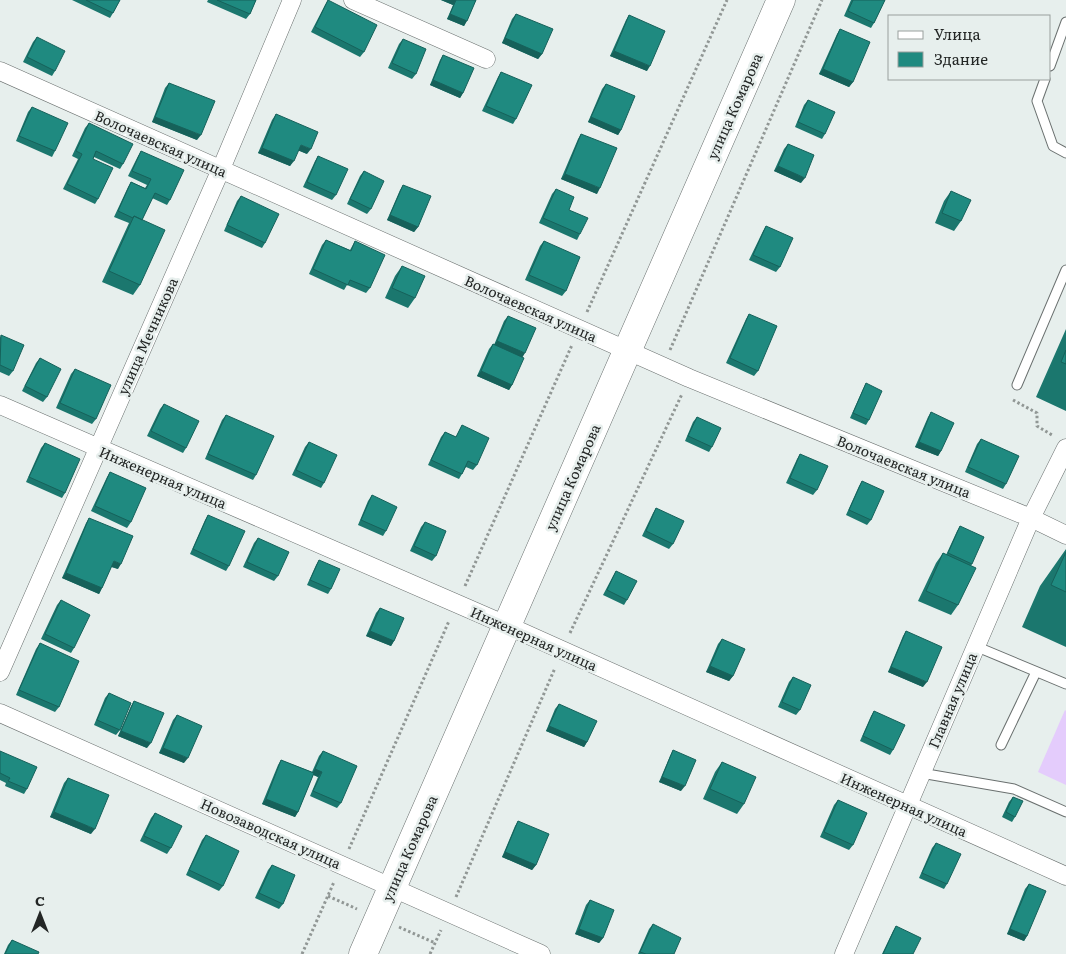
<svg xmlns="http://www.w3.org/2000/svg" width="1066" height="954" font-family="Literata,serif">
<rect width="100%" height="100%" fill="#e7efed"/>
<!-- green -->
<path fill="#e4ccfc" d="M1065 710 1066 711V785L1038 772Z"/>
<g fill="none" stroke-linecap="round" stroke-linejoin="round">
<!-- service casing -->
<g stroke="#6a706f" stroke-width="11">
<path id="service" d="M1050 66 1066 22
M1045 79 1037 101 1053 146 1066 153
M1017 385 1066 270
M975 646 1066 684
M1001 745 1036 672
M921 773 1014 789 1066 812"/>
</g>
<!-- minor casing -->
<g stroke="#6a706f" stroke-width="19">
<path id="minor" d="M353 0 486 59
M0 71 689 378 1031 518 1066 535
M0 405 506 625 1066 876
M0 672 221 169 292 0
M0 713 541 954
M844 954 1031 518 1066 448"/>
</g>
<!-- primary casing -->
<g stroke="#6a706f" stroke-width="29">
<path id="primary" d="M363 954 781 0"/>
</g>
<!-- path -->
<path stroke="#919795" stroke-width="3" stroke-dasharray="2.5 2.5" stroke-linecap="butt" d="M587 312 727 0
M670 350 822 0
M1013 400 1037 413V426L1052 435
M465 586 572 345
M570 633 682 394
M349 849 449 621
M328 896 357 909
M456 897 555 668
M399 927 435 943
M302 954 334 882
M430 954 441 930"/>
<!-- service -->
<use href="#service" stroke="#fff" stroke-width="9"/>
<!-- minor -->
<use href="#minor" stroke="#fff" stroke-width="18"/>
<!-- primary -->
<use href="#primary" stroke="#fff" stroke-width="28"/>
</g>
<!-- wall -->
<path fill="#1b776e" d="M72 0H120L113 13 110 18Z
M208 0H256L250 14 246 19 207 2Z
M328 0 364 52 360 57 311 32 325 5Z
M441 0H476L464 26 447 19 453 5Z
M851 0H885L874 23 871 28 844 16Z
M516 14 542 54 538 59 502 43 512 19Z
M629 15 647 71 610 56 626 20Z
M840 29 853 82 849 87 819 74 837 34Z
M37 37 55 71 52 76 23 62 33 42Z
M403 39 416 74 412 79 388 68 399 44Z
M443 55 463 93 460 98 430 85 440 60Z
M501 72 516 119 513 124 482 111 498 77Z
M169 83 197 140 152 122 165 88Z
M606 84 621 130 618 135 588 122 602 89Z
M808 100 825 134 822 139 795 127 804 105Z
M32 107 55 151 52 157 16 141 28 112Z
M276 114 307 154 298 150 290 166 258 153 272 120Z
M89 123 123 164 120 169 94 157 93 159 98 199 95 204 63 189 78 159 72 156 85 128Z
M581 134 597 194 561 179 578 139Z
M788 144 801 183 774 171 784 149Z
M141 151 170 200 167 205 152 198 142 220 140 285 133 295 102 282 129 223 114 217 128 187 131 182 145 188 147 185 128 176 138 156Z
M318 156 336 195 332 200 303 187 315 161Z
M364 171 371 209 367 214 347 204 360 176Z
M403 185 418 227 414 232 387 220 400 190Z
M556 189 569 210 580 234 577 240 539 223 552 194Z
M951 191 961 221 954 231 935 223 944 201Z
M241 196 265 243 262 248 224 231 237 201Z
M766 226 780 267 776 272 749 260 763 231Z
M326 240 350 250 355 241 370 288 366 293 347 285 344 290 309 274 322 245Z
M544 241 566 291 562 296 525 280 540 246Z
M402 266 415 298 408 308 385 298 395 276Z
M749 314 758 371 754 376 726 363 746 319Z
M508 316 522 357 512 385 509 390 477 376 489 349 493 344 494 345 504 321Z
M1066 329V411L1036 397Z
M0 335 13 371 9 376 0 372Z
M40 358 47 397 43 402 22 391 36 363Z
M75 369 96 419 92 424 56 408 71 374Z
M866 383 869 420 866 425 850 418 863 389Z
M164 404 186 448 183 453 147 436 160 409Z
M931 412 941 451 938 456 915 447 928 417Z
M226 415 256 475 253 480 205 459 222 420Z
M697 417 712 447 709 452 685 441 693 422Z
M462 425 477 465 473 470 466 467 459 479 428 465 441 437 445 432 456 437Z
M981 439 1006 484 1003 489 965 472 977 444Z
M309 442 324 483 321 488 292 475 305 447Z
M45 443 65 493 62 498 26 482 41 448Z
M800 454 817 490 813 495 786 483 797 459Z
M110 472 131 522 127 528 91 511 107 477Z
M862 481 871 520 867 525 846 515 859 486Z
M372 495 386 531 383 536 358 525 368 501Z
M656 508 673 544 669 549 642 536 653 513Z
M208 515 229 566 226 571 190 554 205 520Z
M89 518 118 569 111 567 102 588 99 594 62 578 86 523Z
M425 522 436 556 432 561 410 551 421 527Z
M960 526 972 564 971 566 958 605 951 615 918 601 936 563 943 553 946 555 957 531Z
M258 538 278 576 274 581 243 567 254 543Z
M1066 549V647L1022 627 1040 586Z
M319 560 331 589 328 594 307 585 316 565Z
M616 571 627 600 624 605 603 595 613 576Z
M61 600 74 648 71 653 41 639 57 605Z
M380 608 394 641 391 646 366 636 376 613Z
M906 631 923 687 888 672 903 636Z
M722 639 733 676 729 681 706 672 718 644Z
M40 643 59 707 55 712 16 695 36 649Z
M793 677 800 710 796 715 778 707 789 682Z
M109 693 120 730 116 735 94 725 105 698Z
M134 701 147 748 118 736 131 706Z
M559 704 587 742 584 747 546 731 555 709Z
M874 711 893 750 890 755 860 741 871 716Z
M177 715 184 763 159 753 173 720Z
M673 750 681 791 659 782 670 756Z
M0 751 27 789 24 794 5 786 6 783 0 780Z
M323 751 341 803 337 808 310 796 318 777 313 775 298 812 295 817 262 804 278 765 281 760 312 772 319 756Z
M722 762 744 804 737 814 703 799 715 772Z
M68 778 91 834 50 817 64 783Z
M1013 797 1015 817 1012 822 1002 817 1009 802Z
M838 800 853 845 849 850 820 837 834 805Z
M155 813 171 848 167 854 140 841 151 818Z
M518 821 536 865 532 870 502 857 515 826Z
M206 835 223 886 219 891 186 875 202 840Z
M936 843 947 884 944 889 919 878 932 848Z
M272 865 283 904 279 909 255 898 268 870Z
M1029 884 1027 936 1024 941 1007 934 1025 889Z
M590 900 603 938 599 943 575 934 586 905Z
M653 924 674 954H638L649 929Z
M896 926 913 954H882L893 931Z
M12 940 38 954H4L8 945Z"/>
<!-- shaded-wall -->
<path fill="#16615a" d="M441 0H456L453 5Z
M450 14 467 21 464 26 447 19Z
M505 38 542 54 538 59 502 43Z
M614 51 650 66 647 71 610 56Z
M823 69 853 82 849 87 819 74Z
M433 80 463 93 460 98 430 85Z
M155 117 201 135 197 140 152 122Z
M591 117 621 130 618 135 588 122Z
M301 145 311 149 307 154 297 150Z
M262 148 294 161 290 166 258 153Z
M778 166 805 178 801 183 774 171Z
M565 174 600 188 597 194 561 179Z
M390 215 418 227 414 232 387 220Z
M497 341 525 353 522 358 493 346Z
M481 371 512 385 509 390 477 376Z
M919 442 941 451 938 456 915 447Z
M114 561 121 564 118 569 110 566Z
M66 573 102 588 99 594 62 578Z
M370 631 394 641 391 646 366 636Z
M710 666 733 676 729 681 706 672Z
M891 667 927 682 923 687 888 672Z
M549 726 587 742 584 747 546 731Z
M121 731 151 743 147 748 118 736Z
M163 748 188 758 184 763 159 753Z
M315 769 322 772 318 777 312 774Z
M662 777 685 786 681 791 659 782Z
M266 799 298 812 295 817 262 804Z
M54 812 95 829 91 834 50 817Z
M505 852 536 865 532 870 502 857Z
M579 929 603 938 599 943 575 934Z
M1010 929 1027 936 1024 941 1007 934Z"/>
<!-- building -->
<path fill="#1f8a80" stroke="#16615a" d="M86 0H120L113 13Z
M217 0H256L250 14Z
M328 0 377 25 364 52 315 27Z
M456 0H476L467 21 450 14Z
M853 0H885L874 23 848 11Z
M516 14 553 29 542 54 505 38Z
M629 15 665 31 650 66 614 51Z
M840 29 870 42 853 82 823 69Z
M37 37 65 51 55 71 27 57Z
M403 39 426 49 416 74 392 63Z
M443 55 474 68 463 93 433 80Z
M501 72 532 85 516 119 486 106Z
M169 83 215 101 201 135 155 117Z
M606 84 635 96 621 130 591 117Z
M808 100 835 112 825 134 798 122Z
M32 107 68 123 55 151 19 136Z
M276 114 318 132 311 149 301 145 294 161 262 148Z
M89 123 133 144 123 164 96 151 93 159 113 168 98 199 67 184 82 154 76 151Z
M581 134 617 148 600 188 565 174Z
M788 144 814 155 805 178 778 166Z
M141 151 184 170 170 200 155 193 142 220 134 216 133 218 118 211 131 182 146 189 151 179 132 171Z
M318 156 348 169 336 195 307 182Z
M364 171 384 181 371 209 350 199Z
M403 185 431 196 418 227 390 215Z
M556 189 574 197 569 210 588 218 580 234 543 218Z
M951 191 971 200 961 221 942 213Z
M241 196 279 214 265 243 227 225Z
M134 216 165 230 140 285 109 271Z
M766 226 793 238 780 267 753 255Z
M326 240 351 251 355 241 385 255 370 288 350 280 348 285 313 269Z
M544 241 580 257 566 291 529 275Z
M402 266 425 276 415 298 392 288Z
M749 314 777 326 758 371 730 358Z
M508 316 536 328 525 353 497 341Z
M1 335 24 345 13 371 0 365Z
M493 344 524 358 512 385 481 371Z
M1066 350V364L1061 362Z
M40 358 61 369 47 397 25 386Z
M75 369 111 385 96 419 60 403Z
M866 383 882 391 869 420 853 413Z
M164 404 199 421 186 448 151 431Z
M931 412 954 423 941 451 919 442Z
M226 415 274 436 256 475 208 454Z
M697 417 721 428 712 447 688 436Z
M462 425 489 438 477 465 468 461 462 474 431 460 445 432 456 437Z
M981 439 1019 456 1006 484 968 467Z
M309 442 337 455 324 483 296 470Z
M45 443 80 459 65 493 29 477Z
M800 454 828 466 817 490 790 478Z
M110 472 146 488 131 522 95 506Z
M862 481 884 491 871 520 849 510Z
M372 495 397 507 386 531 361 520Z
M656 508 684 521 673 544 646 531Z
M208 515 245 531 229 566 193 549Z
M89 518 133 536 121 564 114 561 102 588 66 573Z
M425 522 446 531 436 556 414 546Z
M960 526 984 537 972 564 948 553Z
M258 538 289 552 278 576 247 562Z
M1066 552V592L1051 585Z
M943 553 976 568 958 605 926 591Z
M319 560 340 569 331 589 310 580Z
M616 571 637 581 627 600 607 590Z
M61 600 90 615 74 648 45 634Z
M380 608 404 618 394 641 370 631Z
M906 631 942 647 927 682 891 667Z
M722 639 745 649 733 676 710 666Z
M40 643 79 661 59 707 19 690Z
M793 677 811 685 800 710 782 702Z
M109 693 131 703 120 730 97 720Z
M134 701 164 713 151 743 121 731Z
M559 704 597 721 587 742 549 726Z
M874 711 905 725 893 750 863 736Z
M177 715 202 726 188 758 163 748Z
M673 750 696 760 685 786 662 777Z
M0 751 37 767 27 789 8 781 10 778 0 773Z
M323 751 357 766 341 803 313 791 322 772 315 769Z
M281 760 314 773 298 812 266 799Z
M722 762 756 777 744 804 710 789Z
M68 778 109 795 95 829 54 812Z
M1013 797 1023 801 1015 817 1006 812Z
M838 800 867 813 853 845 824 832Z
M155 813 182 826 171 848 144 836Z
M518 821 549 834 536 865 505 852Z
M206 835 239 851 223 886 189 870Z
M936 843 961 854 947 884 922 873Z
M272 865 295 875 283 904 259 893Z
M1029 884 1046 891 1027 936 1010 929Z
M590 900 614 910 603 938 579 929Z
M653 924 681 938 674 954H646L640 952Z
M896 926 921 938 913 954H883Z
M12 940 39 952 38 954H5Z"/>
<g text-anchor="middle" dominant-baseline="central" stroke-width="5" stroke-linejoin="round" paint-order="stroke">
<!-- street labels -->
<g font-size="14" fill="#232625" stroke="#e7efed">
<text transform="translate(734 106) rotate(-66)">улица Комарова</text>
<text transform="translate(161 143) rotate(24)">Волочаевская улица</text>
<text transform="translate(531 308) rotate(24)">Волочаевская улица</text>
<text transform="translate(147 336) rotate(-66)">улица Мечникова</text>
<text transform="translate(904 466) rotate(22)">Волочаевская улица</text>
<text transform="translate(163 477) rotate(23)">Инженерная улица</text>
<text transform="translate(572 477) rotate(-66)">улица Комарова</text>
<text transform="translate(534 638) rotate(24)">Инженерная улица</text>
<text transform="translate(952 700) rotate(-67)">Главная улица</text>
<text transform="translate(904 804) rotate(24)">Инженерная улица</text>
<text transform="translate(271 833) rotate(24)">Новозаводская улица</text>
<text transform="translate(409 848) rotate(-66)">улица Комарова</text>
</g>
</g>
<!-- legend -->
<rect x="888" y="15" width="162" height="65" fill="#e7efed" stroke="#999f9d"/>
<rect x="898" y="31" width="25" height="8" fill="#ffffff" stroke="#999f9d"/>
<text x="934" y="40" font-size="15" fill="#232625">Улица</text>
<rect x="898" y="52" width="25" height="15" fill="#1f8a80" stroke="#999f9d"/>
<text x="934" y="65" font-size="15" fill="#232625">Здание</text>
<!-- north arrow -->
<g transform="translate(40 914)" stroke="#e7efed" stroke-width="4" paint-order="stroke">
<path d="M0-4L9 19L0 12L-9 19Z" fill="#232625"/>
<text y="-8" font-size="14" font-weight="bold" text-anchor="middle" fill="#232625">С</text>
</g>
</svg>
